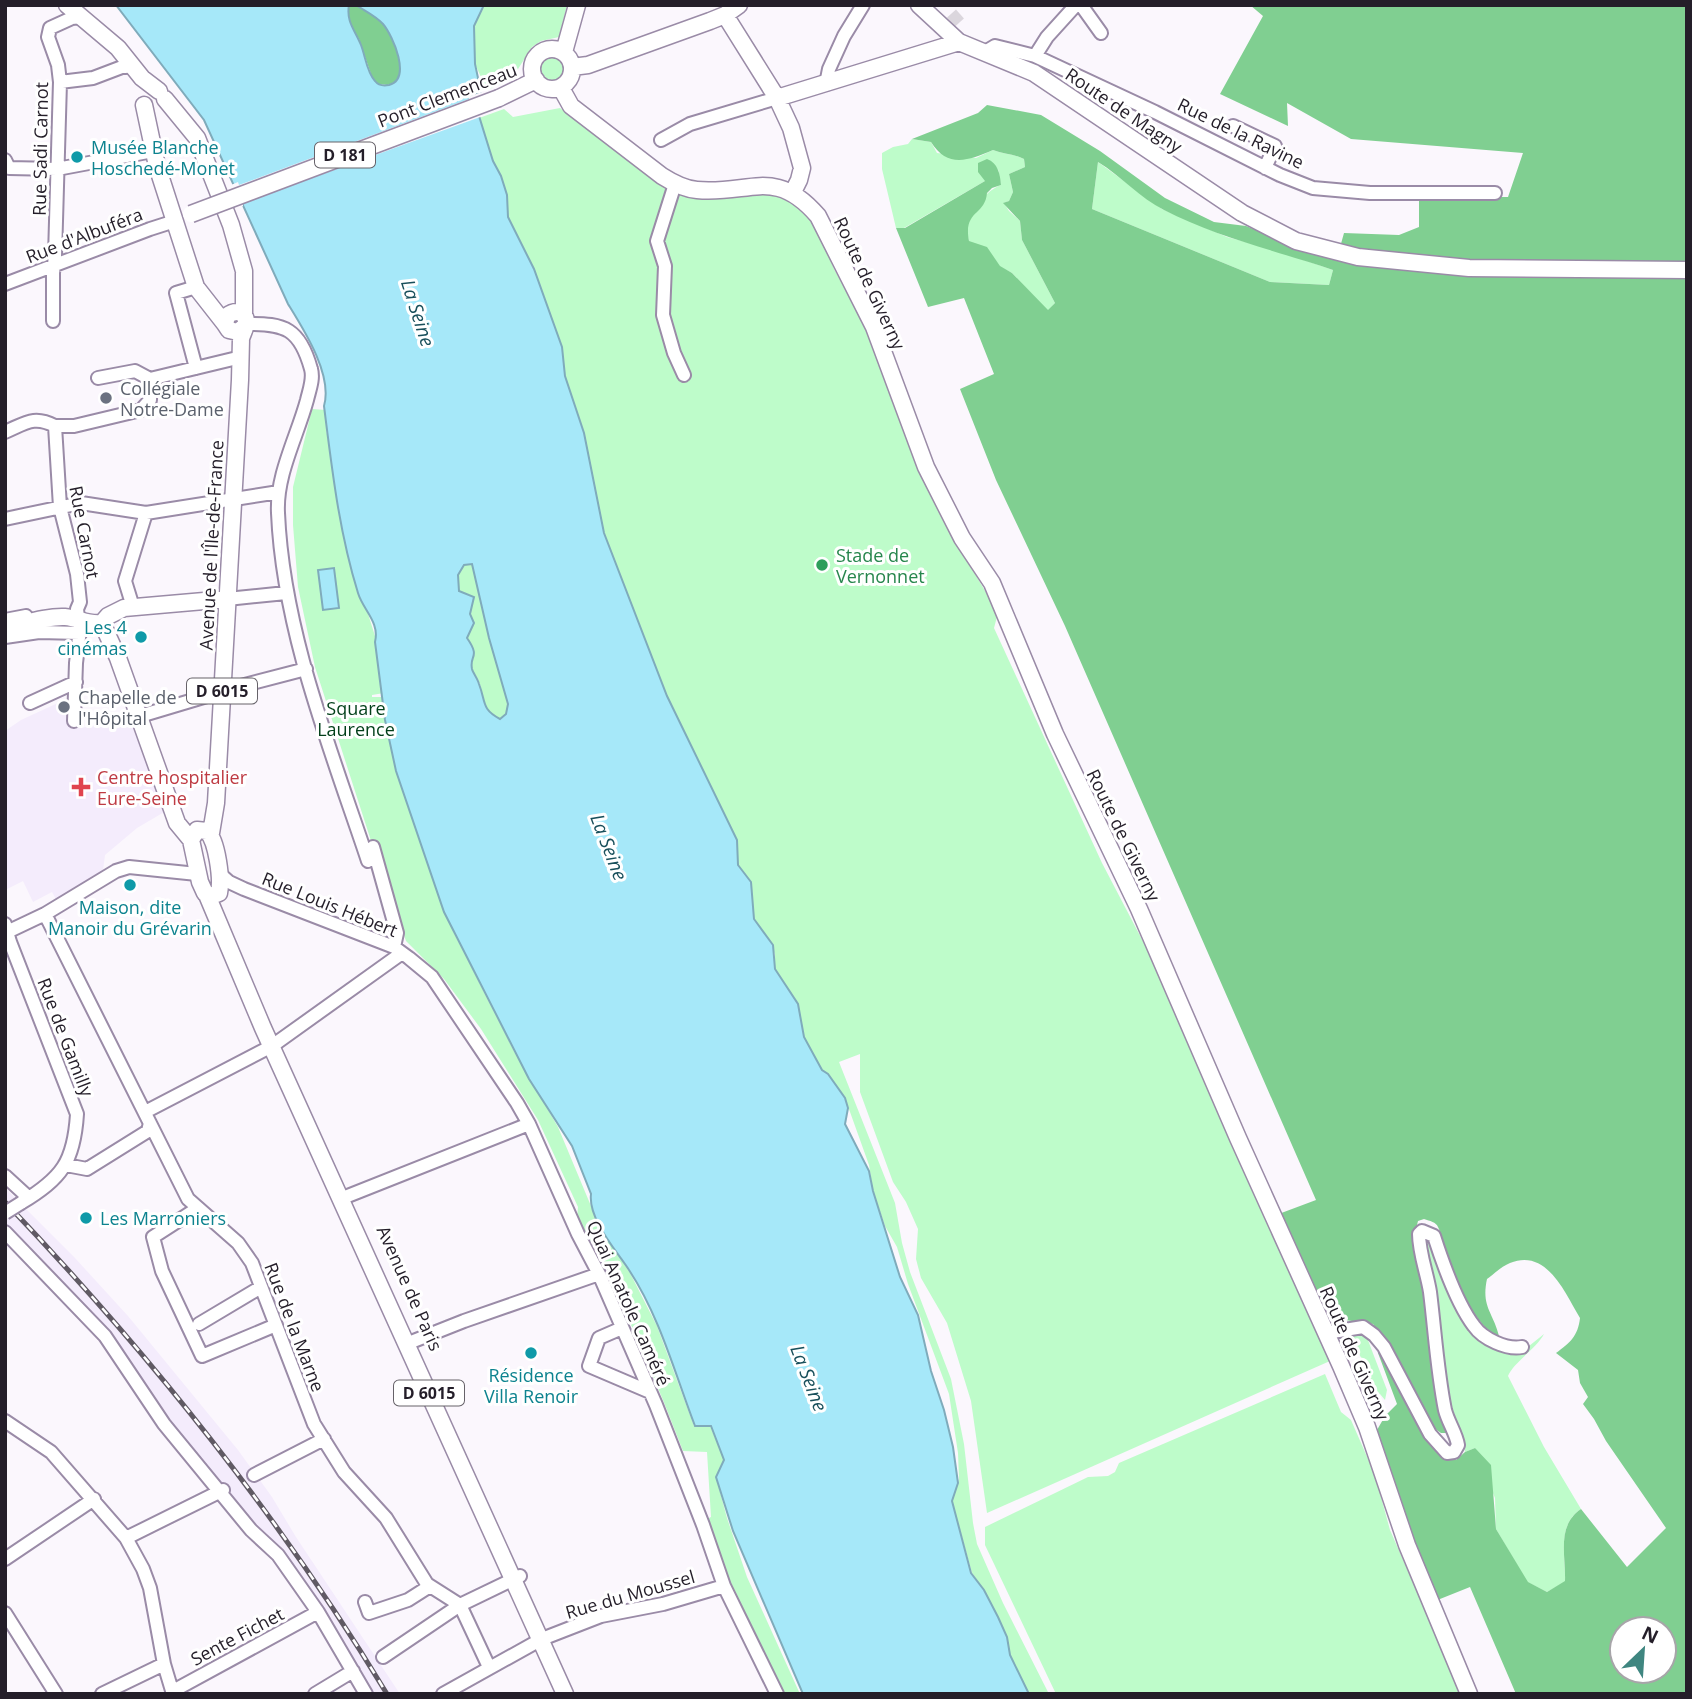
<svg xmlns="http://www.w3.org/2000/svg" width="1692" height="1699" font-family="'Open Sans',sans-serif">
<rect width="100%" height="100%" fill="#fbf7fd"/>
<!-- built -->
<path fill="#f4ecfc" d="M60 702 59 712 68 713 69 725 80 726 81 728 111 722 125 718 127 714 166 811 137 828 105 855 103 870 88 883 57 901 52 892 33 902 23 881 5 890V731L21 720Z
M5 1188 75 1258 128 1316 238 1450 272 1497 296 1537 400 1694H370L249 1521 40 1263 5 1226Z"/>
<!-- green -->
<path fill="#befcca" d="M485 5H567L559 37 541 41 532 47 511 80 487 90 475 64 474 26Z
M537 69a15 15 0 1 1 30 0a15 15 0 1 1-30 0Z
M560 108 660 182 784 195 804 209 817 226 834 269 871 335 913 456 941 516 998 613 994 628 1102 863 1148 951 1330 1361 987 1513 971 1401 947 1323 921 1278 916 1259 918 1229 906 1202 893 1182 860 1092V1054L839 1062 895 1203 902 1243 910 1272 951 1379 964 1444 973 1523 977 1544 1003 1603 1049 1694H1029L1010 1655 1007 1637 998 1617 984 1590 972 1573 952 1501 959 1479 958 1453 949 1394 908 1284 897 1247 885 1226 873 1191 869 1165 845 1098 828 1075 822 1070 804 1037 798 1004 775 969V954L762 929 754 920 751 888 738 865 737 840 667 696 604 533 584 433 565 376 562 347 534 269 508 216 507 195 501 176 493 161 479 118 504 109 513 117Z
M912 139 931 142 937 153 976 158 993 150C1003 154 1015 154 1024 159L1025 167 1009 174 1013 192 1009 201 1004 203 1009 211 1020 221 1022 240 1055 303 1048 311 1012 273 1000 267 987 248 969 242C968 236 966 229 967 224 971 209 987 190 1001 185L998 169 985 181 904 228H896L882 169V153L893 147 908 144Z
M1098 162 1162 209 1227 237 1272 249 1333 270 1329 285 1270 282 1092 209Z
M312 409 326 410V429L348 550 375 636 384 693 372 695V697H382L392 753 453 931 515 1053 558 1127 601 1230 630 1273 657 1326 694 1426H710L724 1460 716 1477 727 1518 747 1577 800 1694H785L728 1577 705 1520 711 1517 707 1452 683 1451 663 1400 604 1261 583 1231 577 1218 578 1207 538 1120 481 1029 444 979 406 941 373 847 315 667 298 587 293 525V487Z
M472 564 489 638 508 704 506 714 500 719C479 708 486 698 478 679 476 675 473 673 472 669 468 655 479 655 467 638L473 597 459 591 458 575 464 565Z
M1428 1235 1472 1326 1518 1351 1529 1346 1544 1334C1536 1349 1513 1363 1508 1376L1544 1447 1581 1509C1556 1526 1566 1556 1565 1582L1547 1592 1527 1582 1496 1529 1495 1498 1475 1448 1465 1452C1463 1436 1454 1419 1449 1403L1425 1239Z
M1355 1330 1366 1335 1387 1390 1385 1400 1380 1394 1374 1391 1365 1369 1367 1368 1350 1338 1349 1334Z
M1325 1374 1341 1412 1351 1420 1375 1475 1390 1530 1462 1694H1056L985 1545V1527L1088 1477 1108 1476 1115 1472 1119 1463Z"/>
<!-- forest -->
<path fill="#80cf91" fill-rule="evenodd" d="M349 5C380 5 407 52 399 80L388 85 377 84 372 77 359 39 348 22Z
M1250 5H1687V1694H1516L1470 1587 1435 1601 1389 1472 1377 1430 1385 1416 1397 1404 1378 1353H1384L1435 1444 1456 1460 1465 1452 1475 1448 1491 1465 1496 1529 1528 1582 1547 1592 1565 1581C1566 1556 1556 1526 1581 1509L1627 1567 1666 1528 1606 1441 1594 1419 1583 1404 1588 1397 1580 1383 1578 1370 1556 1353C1570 1343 1578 1336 1580 1318 1565 1293 1547 1248 1510 1263 1502 1266 1494 1274 1487 1279 1481 1307 1493 1312 1499 1336 1477 1331 1450 1272 1443 1249 1440 1243 1442 1234 1438 1227 1436 1222 1430 1221 1424 1219L1418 1221 1416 1229 1449 1428 1446 1433H1441L1434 1428 1422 1403 1373 1324 1331 1318 1276 1215 1316 1200 1065 626 996 480 960 389 994 374 964 298 928 307 896 228H905L985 181 978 172V163L987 159C998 163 1000 174 1001 185L992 188 987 193C985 216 963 210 969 241L987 247 1000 266 1012 273 1048 310 1055 303 1022 240 1020 221 1003 203 1009 201 1013 192 1009 174 1025 167 1024 159C1015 154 1003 154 993 150 968 161 947 168 931 142L912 139 978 113 987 105 1041 115 1100 151 1165 198 1214 222 1246 226 1295 246 1337 258 1344 233 1399 235 1419 227V197H1508L1523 153 1351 139 1287 103 1288 126 1220 94 1263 16ZM1098 162C1121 176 1140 198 1164 210 1216 237 1277 251 1333 270L1329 285 1270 282 1092 209ZM1622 1629H1664V1671H1622Z"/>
<!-- water -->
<path fill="#a6e8f9" stroke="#7fabbb" stroke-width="2" fill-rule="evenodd" d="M116 5H349C346 22 355 30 361 45 365 55 367 73 375 81 378 85 384 86 389 85 412 79 393 36 383 24 376 16 365 11 356 5H484L474 26 475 64 481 92 469 97 479 116 493 161 501 176 507 195 508 217 534 269 562 347 565 376 584 433 604 533 667 696 737 840 738 865 751 882 754 919 773 945 775 969 798 1004 804 1037 822 1070 828 1074 845 1098 848 1108 845 1124 869 1171 873 1191 900 1277 918 1315 931 1371 944 1410 953 1447 958 1483 952 1501 971 1573 984 1590 998 1617 1007 1637 1010 1655 1029 1694H803L733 1531 716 1477 724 1460 711 1426H695C675 1374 660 1317 629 1270 616 1250 588 1219 591 1194L572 1146 529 1079 444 912 396 771 385 720 375 642C380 622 363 610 358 593 339 532 332 469 324 406 333 375 304 330 288 304L204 120ZM472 564 489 638 508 704 506 714 500 719C481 709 486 702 479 684 478 679 473 673 472 669 469 655 481 658 467 638L474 623 470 614 474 597 459 591 458 575 464 565Z
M334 568 339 608 323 610 318 570Z"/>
<!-- pier -->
<path fill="#fbf7fd" d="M485 91 484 95 473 99 483 116 243 203V206L241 207 231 185 238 182 239 185 469 99 468 97Z"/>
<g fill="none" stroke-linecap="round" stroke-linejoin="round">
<!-- minor-tunnel -->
<path stroke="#dbd6dd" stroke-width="12" stroke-dasharray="12 6" stroke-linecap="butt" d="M951 22 960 14"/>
<!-- minor casing -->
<g stroke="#9a8ba7" stroke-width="16">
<path id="minor" d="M1081 5 1101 33
M985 52 995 46 1035 56 1155 112 1280 175 1313 188 1370 193H1495
M1035 56 1047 37 1076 5
M60 82 93 78 122 67H126
M826 84 829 69 844 36 863 5
M1233 126 1275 146 1265 168
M661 140 690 124 777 98
M5 160 9 168 57 169 153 151
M675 184 657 241 665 266 663 315 674 353 684 375
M5 284 150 229 175 221
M196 287 176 293 196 368
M53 321V273L55 256 60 82 58 65 48 37 50 28 72 18 82 17
M246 324C285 323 300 329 311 369 314 379 309 391 307 400 297 437 276 475 278 513 283 631 331 750 368 861L373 847 397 933 394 947
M98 378 135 371 150 379
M150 379 233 359
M55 426 60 507 77 574 80 602 77 609 78 618
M55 426H74L141 410 150 400V379
M5 432C26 423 34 415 55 426
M5 519 81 503 146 513 279 492
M227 599 286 593
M133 607 125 581 146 513
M5 620 26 616
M5 637 39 632 80 633
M30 703 76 682
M140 716 237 687 306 669
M74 721 76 663 81 621
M220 874 229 882 244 889 394 947 409 958 432 977 517 1103 529 1124 578 1234 599 1274 656 1405 703 1525 724 1586 777 1694
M45 914 188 1199 238 1243 252 1263 314 1424 344 1472 386 1518 427 1584 460 1605 489 1667
M5 924 10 942 77 1114C74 1162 62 1178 21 1203
M5 933 45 914 116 871 129 867 197 874
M145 1112 272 1046 402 953
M66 1165 87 1169 148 1131 150 1123
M5 1176 29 1198
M340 1199 529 1124
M198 1208 153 1237 162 1271 202 1356 276 1325
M5 1232 105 1336 164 1424 251 1530 278 1555 318 1612 366 1694
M199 1324 261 1287
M622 1328 599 1338 589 1366 650 1392
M1326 1333 1363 1327 1374 1335 1384 1347 1430 1434 1447 1453 1454 1452 1458 1445C1456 1433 1448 1422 1445 1410 1437 1370 1435 1332 1430 1292 1427 1273 1419 1253 1419 1234L1422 1231 1434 1236C1443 1264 1457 1304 1474 1326 1483 1339 1507 1350 1522 1347
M406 1344 464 1321 599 1274
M5 1421 51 1452 126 1538 143 1569 150 1588 164 1664 173 1694
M254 1475 324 1439
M126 1538 223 1490
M5 1559 94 1499
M365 1602 369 1613 408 1600 430 1586
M5 1613 56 1694
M547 1637 601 1616 663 1604 724 1586
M383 1657 460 1605 520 1576
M173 1691 318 1612
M102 1694 164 1664
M315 1694 353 1671
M443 1694 540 1640"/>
</g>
<!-- major casing -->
<g stroke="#9a8ba7" stroke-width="19">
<path id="major" d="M67 5 118 48 142 78 159 91
M919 5 959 42 1034 73 1242 213 1296 241 1358 257 1469 268 1687 270
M725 15 777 98 791 128 802 168 799 180 793 192
M532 69a20 20 0 1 1 40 0a20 20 0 1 1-40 0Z
M564 52 577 5
M572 67 588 65 710 21 725 15 739 5
M561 88 571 106 662 176C673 183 684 189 697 190 750 195 775 166 818 216L874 327 926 467 962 538 992 583 1055 734 1139 909 1238 1138 1341 1366 1367 1427 1407 1545 1469 1694
M499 98 536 80
M777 98 959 42
M165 99 197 138 231 225 244 271V316
M144 105 157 166 196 287 225 324
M102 623 118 658 177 823 191 840
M5 628C24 624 46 616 65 617 79 618 87 625 102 623L108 616 124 608 227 599
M197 830 207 831C217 841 222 879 219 893L212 896 205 893 200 882 191 840Z
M211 833 216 803 240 380 241 339C242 334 247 326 246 321 245 309 233 311 227 316L225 324 229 330 238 332 244 327
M207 895 263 1028 565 1694"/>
</g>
<!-- minor -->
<use href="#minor" stroke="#fff" stroke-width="12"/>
<!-- major -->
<use href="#major" stroke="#fff" stroke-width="16"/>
<!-- rail casing -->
<g stroke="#605a64" stroke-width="5">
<path id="rail" d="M5 1202C149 1353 279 1515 387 1694"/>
</g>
<!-- rail -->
<use href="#rail" stroke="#fff" stroke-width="2.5" stroke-dasharray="8" stroke-linecap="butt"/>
<!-- minor-bridge casing -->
<g stroke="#9a8ba7" stroke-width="16" stroke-linecap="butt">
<path id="minor-bridge" d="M5 1213 21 1203"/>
</g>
<!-- major-bridge casing -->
<g stroke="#9a8ba7" stroke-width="19" stroke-linecap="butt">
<path id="major-bridge" d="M191 214 499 98"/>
</g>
<!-- minor-bridge -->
<use href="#minor-bridge" stroke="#fff" stroke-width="12"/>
<!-- major-bridge -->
<use href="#major-bridge" stroke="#fff" stroke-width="16"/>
</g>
<!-- markers -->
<g fill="#0f9aa8" stroke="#fff" stroke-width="2.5">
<circle cx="77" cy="157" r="7"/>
<circle cx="141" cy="637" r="7"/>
<circle cx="130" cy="885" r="7"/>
<circle cx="86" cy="1218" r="7"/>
<circle cx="531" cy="1353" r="7"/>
</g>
<g fill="#6b7280" stroke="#fff" stroke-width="2.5">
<circle cx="106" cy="398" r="7"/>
<circle cx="64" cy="707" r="7"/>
</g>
<circle fill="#2e9e5b" stroke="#fff" stroke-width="2.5" cx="822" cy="565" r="7"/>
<path fill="#e0444e" stroke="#fff" stroke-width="2.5" d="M77.5 776.5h7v7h7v7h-7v7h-7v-7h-7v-7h7z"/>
<g text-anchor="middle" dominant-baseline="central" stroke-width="6" stroke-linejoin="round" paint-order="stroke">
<!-- shield labels -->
<g fill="#fff" stroke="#666269" stroke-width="2">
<rect x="315" y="142.5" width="60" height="25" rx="5"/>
<rect x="187" y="678.5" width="70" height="25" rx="5"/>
<rect x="394" y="1380.5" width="70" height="25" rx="5"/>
</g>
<g font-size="16" font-weight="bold" fill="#241e29">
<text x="345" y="155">D 181</text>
<text x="222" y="691">D 6015</text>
<text x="429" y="1393">D 6015</text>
</g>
<!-- street labels -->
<g font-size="18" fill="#241e29" stroke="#fff">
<text transform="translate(447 95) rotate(-21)">Pont Clemenceau</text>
<text transform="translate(1124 110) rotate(34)">Route de Magny</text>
<text transform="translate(1241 133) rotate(26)">Rue de la Ravine</text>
<text transform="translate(40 149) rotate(-89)">Rue Sadi Carnot</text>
<text transform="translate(84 235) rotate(-21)">Rue d'Albuféra</text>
<text transform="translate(870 283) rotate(65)">Route de Giverny</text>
<text transform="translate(85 532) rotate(79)">Rue Carnot</text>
<text transform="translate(211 545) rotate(-87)">Avenue de l'Île-de-France</text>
<text transform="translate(1124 835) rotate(64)">Route de Giverny</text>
<text transform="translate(330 904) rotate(22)">Rue Louis Hébert</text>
<text transform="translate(66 1037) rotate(69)">Rue de Gamilly</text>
<text transform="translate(410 1288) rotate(66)">Avenue de Paris</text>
<text transform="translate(629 1303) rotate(66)">Quai Anatole Caméré</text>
<text transform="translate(295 1327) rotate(69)">Rue de la Marne</text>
<text transform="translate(1355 1353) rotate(66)">Route de Giverny</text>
<text transform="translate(630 1594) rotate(-16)">Rue du Moussel</text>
<text transform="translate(237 1636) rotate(-28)">Sente Fichet</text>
</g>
<!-- culture labels -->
<g font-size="18" fill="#0d838f" stroke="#fff" text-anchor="start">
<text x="91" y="147">Musée Blanche<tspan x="91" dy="21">Hoschedé-Monet</tspan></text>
<text x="127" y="627" text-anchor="end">Les 4<tspan x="127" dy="21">cinémas</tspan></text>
<text x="130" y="907" text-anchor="middle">Maison, dite<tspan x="130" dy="21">Manoir du Grévarin</tspan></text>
<text x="100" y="1218">Les Marroniers</text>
<text x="531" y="1375" text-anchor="middle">Résidence<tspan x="531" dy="21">Villa Renoir</tspan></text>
</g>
<!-- worship labels -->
<g font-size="18" fill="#5b616d" stroke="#fff" text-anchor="start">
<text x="120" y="388">Collégiale<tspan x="120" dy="21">Notre-Dame</tspan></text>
<text x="78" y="697">Chapelle de<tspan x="78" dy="21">l'Hôpital</tspan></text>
</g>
<!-- leisure labels -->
<g font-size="18" fill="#27864d" stroke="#fff" text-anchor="start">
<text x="836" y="555">Stade de<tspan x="836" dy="21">Vernonnet</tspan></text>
</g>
<!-- park labels -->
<g font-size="18" fill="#013f19" stroke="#fff">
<text x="356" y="708">Square<tspan x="356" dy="21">Laurence</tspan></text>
</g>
<!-- health labels -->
<g font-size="18" fill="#be3a42" stroke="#fff" text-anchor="start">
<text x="97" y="777">Centre hospitalier<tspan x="97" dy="21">Eure-Seine</tspan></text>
</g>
<!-- water labels -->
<g font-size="19" font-style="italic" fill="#19505c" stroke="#fff">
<text transform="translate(418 313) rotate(72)">La Seine</text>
<text transform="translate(609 847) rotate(69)">La Seine</text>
<text transform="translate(809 1378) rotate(69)">La Seine</text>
</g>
</g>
<!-- border -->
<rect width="1692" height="1699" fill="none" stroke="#241e29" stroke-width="14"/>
<!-- north arrow -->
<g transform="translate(1643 1650) rotate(25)"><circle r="33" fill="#ffffff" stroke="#a7a5a9" stroke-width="2"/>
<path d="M0-5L12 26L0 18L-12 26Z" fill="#3f8680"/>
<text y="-10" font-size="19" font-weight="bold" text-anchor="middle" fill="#241e29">N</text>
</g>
</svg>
